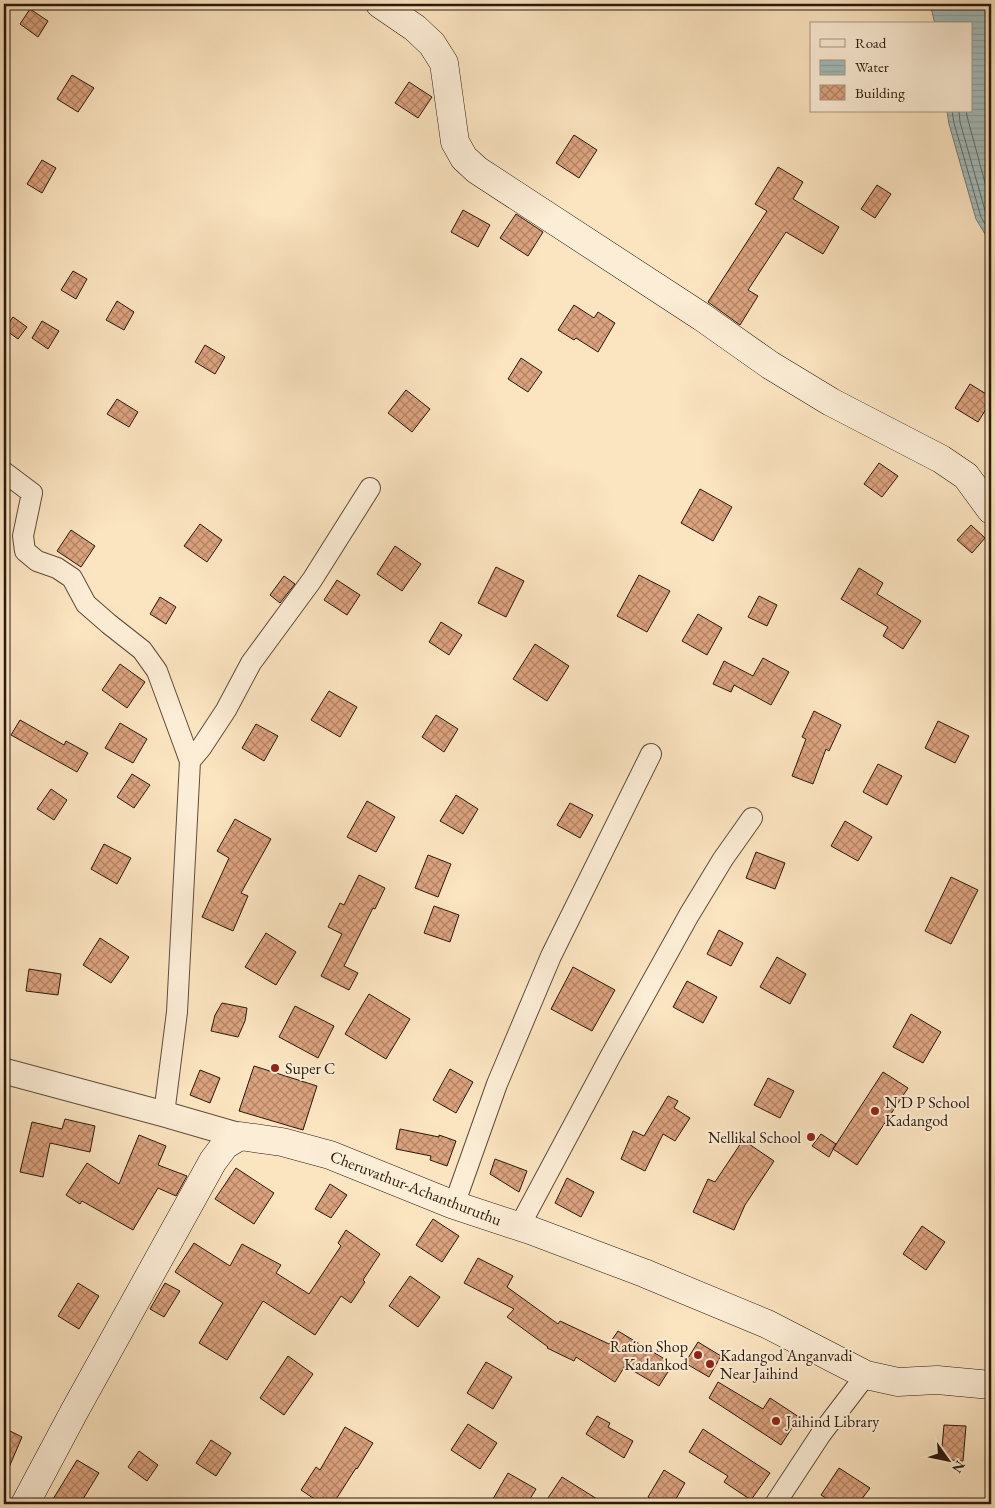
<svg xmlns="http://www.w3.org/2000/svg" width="995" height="1508" font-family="'EB Garamond',serif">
<defs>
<pattern id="water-rules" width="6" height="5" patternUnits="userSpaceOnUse" patternTransform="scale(1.25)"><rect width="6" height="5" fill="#a2bcbb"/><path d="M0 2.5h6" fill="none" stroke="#8ca1a0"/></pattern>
<pattern id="building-cross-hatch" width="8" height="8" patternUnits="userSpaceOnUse" patternTransform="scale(1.25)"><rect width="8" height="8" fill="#dba27e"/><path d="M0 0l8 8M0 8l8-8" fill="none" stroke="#b28366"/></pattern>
</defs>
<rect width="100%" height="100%" fill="#fbe4c0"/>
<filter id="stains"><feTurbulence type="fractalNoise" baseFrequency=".004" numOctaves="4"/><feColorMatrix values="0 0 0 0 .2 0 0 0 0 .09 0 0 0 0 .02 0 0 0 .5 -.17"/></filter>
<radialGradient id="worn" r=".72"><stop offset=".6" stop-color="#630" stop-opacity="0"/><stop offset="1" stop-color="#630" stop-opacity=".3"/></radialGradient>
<!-- water -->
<path fill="url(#water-rules)" stroke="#727b75" d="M930 4H991V244L976 219 949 124 947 111H971V24H935Z"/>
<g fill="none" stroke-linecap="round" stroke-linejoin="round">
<!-- shore -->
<path stroke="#666a64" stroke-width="1" d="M952 111 954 123 981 217 991 234
M959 111 960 122 986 214 991 223
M966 111 968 120 991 205"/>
</g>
<!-- building -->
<path fill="url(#building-cross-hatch)" stroke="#2a190c" d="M30 9 48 21 38 37 20 24Z
M72 75 94 88 78 112 57 99Z
M409 82 432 97 418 118 395 103Z
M574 135 597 150 579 178 556 163Z
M42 160 56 168 42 193 27 184Z
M778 167 803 182 793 199 839 227 823 254 786 232 748 290 758 296 740 325 708 302 767 211 755 204Z
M877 185 891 194 875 218 861 209Z
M463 210 490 225 478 247 451 232Z
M516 214 543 232 528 256 500 238Z
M73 271 87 279 76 299 61 290Z
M117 301 134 312 124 330 106 320Z
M574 305 594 318 598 312 615 323 598 352 576 338 574 340 558 330Z
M13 317 27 327 18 339 4 329Z
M42 321 59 331 48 349 32 338Z
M205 345 225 357 215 374 195 362Z
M521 358 542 372 528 392 508 379Z
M970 384 991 397V401L978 422 955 408Z
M406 390 430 409 412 432 388 413Z
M117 399 138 412 129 427 107 414Z
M879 463 898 476 882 497 864 484Z
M700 489 732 507 713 541 681 523Z
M200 524 222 540 207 562 184 546Z
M971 525 985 538 972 553 957 540Z
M71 530 95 546 81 567 57 551Z
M395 546 421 564 402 591 377 574Z
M496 567 524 581 506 617 478 603Z
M859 568 883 583 877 594 921 621 903 649 883 636 888 627 841 599Z
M639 575 670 591 647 632 617 616Z
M284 576 295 584 280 603 270 595Z
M337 580 360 595 347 615 324 600Z
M759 596 777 605 767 626 748 617Z
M160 597 176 607 166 624 150 614Z
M698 614 722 628 707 655 682 641Z
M441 622 462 635 449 655 429 642Z
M535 644 569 666 547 701 513 679Z
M763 658 789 672 771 705 734 685 731 692 713 684 724 661 753 676Z
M120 664 145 682 127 708 102 690Z
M329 691 357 707 340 737 311 720Z
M814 711 841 725 829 751 826 749 813 784 792 776 806 739 802 737Z
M436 715 458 729 444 752 422 737Z
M20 720 64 745 66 741 88 753 77 772 11 735Z
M938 721 969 736 955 763 925 748Z
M120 723 147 739 133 763 105 748Z
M256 724 278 736 264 761 242 748Z
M878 764 902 776 887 805 863 792Z
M132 774 150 785 134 808 117 797Z
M51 789 67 800 54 820 37 809Z
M456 795 478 809 463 834 440 821Z
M367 801 395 817 376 852 347 837Z
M570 803 593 815 580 838 557 825Z
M235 819 271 839 241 893 248 896 233 931 202 917 229 858 217 851Z
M845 821 872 837 858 861 831 846Z
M104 844 131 858 117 884 91 869Z
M756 852 785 863 775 889 746 878Z
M428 855 451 864 438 897 415 888Z
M359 875 385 888 375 909 373 908 344 966 358 973 349 990 321 976 342 934 328 927 340 903 344 905Z
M951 877 978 890 951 944 925 931Z
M434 906 459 915 450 942 424 933Z
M719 930 743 943 731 966 707 954Z
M266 933 296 952 276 985 245 967Z
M100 938 129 957 111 983 83 965Z
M777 957 806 974 790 1004 760 987Z
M573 967 615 990 592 1031 551 1009Z
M29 969 61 974 58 995 26 991Z
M687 981 717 997 703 1023 673 1007Z
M369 994 410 1019 386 1059 345 1034Z
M222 1003 247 1008 245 1021 238 1037 211 1031 215 1015Z
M295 1006 334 1026 318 1058 279 1037Z
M911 1014 941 1032 923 1063 893 1047Z
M254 1066 317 1086 303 1130 239 1111Z
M450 1069 473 1082 456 1113 433 1100Z
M200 1070 220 1078 210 1103 190 1095Z
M883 1072 908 1088 857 1165 833 1149Z
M768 1078 794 1091 780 1118 754 1105Z
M668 1096 678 1101 674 1108 690 1118 675 1141 663 1134 645 1171 621 1159 633 1131 644 1136Z
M65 1119 95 1126 90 1152 50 1143 43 1177 20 1172 32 1122 62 1129Z
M400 1129 439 1137V1135L456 1141 447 1166 430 1160 431 1156 396 1149Z
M821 1134 836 1144 829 1157 812 1146Z
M139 1135 166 1146 158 1165 187 1176 176 1196 158 1188 133 1230 82 1201 80 1204 66 1195 87 1163 119 1184Z
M743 1140 774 1161 745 1205 734 1230 693 1212 708 1179 715 1182Z
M495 1159 527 1171 519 1192 490 1174Z
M236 1168 274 1193 254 1224 215 1199Z
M567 1178 594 1192 581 1217 555 1203Z
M330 1184 347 1195 331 1218 315 1209Z
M433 1219 459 1236 442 1262 416 1245Z
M922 1226 945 1242 926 1270 903 1254Z
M346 1230 380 1254 363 1280 365 1282 351 1303 341 1296 315 1335 263 1301 227 1360 199 1343 223 1303 175 1272 194 1243 230 1266 242 1244 281 1265 276 1273 309 1294 341 1246 338 1243Z
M478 1258 513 1276 507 1287 558 1324 560 1321 609 1344 618 1331 673 1364 659 1386 625 1366 615 1382 576 1357 574 1361 547 1348 548 1347 507 1317 514 1309 464 1283Z
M410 1276 440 1297 418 1327 389 1306Z
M78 1283 99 1296 79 1329 58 1316Z
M165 1283 180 1291 164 1317 150 1309Z
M698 1342 721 1356 709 1377 685 1363Z
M288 1356 313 1374 284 1415 260 1398Z
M486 1362 512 1377 493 1409 467 1393Z
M718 1382 763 1409 770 1398 799 1417 781 1445 709 1398Z
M597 1416 610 1423 608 1427 633 1441 624 1458 586 1434Z
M468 1424 497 1443 480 1469 451 1450Z
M944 1425 966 1426 963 1461 941 1459Z
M345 1427 373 1443 357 1469 356 1468 333 1504H322L301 1490 316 1467 320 1470Z
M4 1428 22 1437 4 1479Z
M703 1429 770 1473 751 1500 724 1482 728 1476 689 1452Z
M211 1440 231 1453 216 1476 196 1463Z
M139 1451 158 1465 147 1481 128 1467Z
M77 1460 99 1473 80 1504H50Z
M839 1468 870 1488 858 1504H835L821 1495Z
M664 1470 685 1483 673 1504H660L648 1497Z
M508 1473 536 1489 527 1504H490Z
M562 1477 605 1504H544Z"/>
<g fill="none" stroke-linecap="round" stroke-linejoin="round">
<!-- minor casing -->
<g stroke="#5e4c39" stroke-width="22">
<path id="minor" d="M4 472 32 493 23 536 25 551 37 561 57 568 72 578 86 604 109 624 142 650 157 671 190 761 177 1012 164 1114
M190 761 201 748 226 710 251 663 312 580 370 488
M454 1205 497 1084 551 956 651 754
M519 1227 610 1057 689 915 723 859 752 818
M775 1504 821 1434 866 1375"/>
</g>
<!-- tertiary casing -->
<g stroke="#5e4c39" stroke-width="27">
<path id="tertiary" d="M4 1071 164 1114 240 1136"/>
</g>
<!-- secondary casing -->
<g stroke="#2a190c" stroke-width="29">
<path id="secondary" d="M380 4 415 28 432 44 444 63 455 142 464 158 477 170 702 317 770 365 831 402 941 459 966 476 991 510
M25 1504 74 1412 213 1161 225 1145 240 1136 282 1142 330 1155 454 1205 530 1230 644 1273 767 1324 866 1375 898 1382 937 1380 991 1385"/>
</g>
<!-- minor -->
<use href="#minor" stroke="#fcedd6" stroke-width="20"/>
<!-- tertiary -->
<use href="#tertiary" stroke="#fcedd6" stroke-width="25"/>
<!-- secondary -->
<use href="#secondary" stroke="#fcedd6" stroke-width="28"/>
</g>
<!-- markers -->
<g fill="#8f2418" stroke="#fcedd6" stroke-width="2">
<circle cx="275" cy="1068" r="5"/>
<circle cx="875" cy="1111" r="5"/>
<circle cx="811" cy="1137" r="5"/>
<circle cx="698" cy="1355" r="5"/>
<circle cx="710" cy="1364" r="5"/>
<circle cx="776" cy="1421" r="5"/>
</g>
<g text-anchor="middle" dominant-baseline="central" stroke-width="4" stroke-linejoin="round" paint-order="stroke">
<!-- poi labels -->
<g font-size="16" fill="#2a190c" stroke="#fcedd6" text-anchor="start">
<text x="285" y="1068">Super C</text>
<text x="885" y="1102">N D P School<tspan x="885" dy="18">Kadangod</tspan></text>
<text x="801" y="1137" text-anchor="end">Nellikal School</text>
<text x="688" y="1346" text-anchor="end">Ration Shop<tspan x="688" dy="18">Kadankod</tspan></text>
<text x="720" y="1355">Kadangod Anganvadi<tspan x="720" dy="18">Near Jaihind</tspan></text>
<text x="786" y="1421">Jaihind Library</text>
</g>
<!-- street labels -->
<g font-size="16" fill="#2a190c" stroke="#fcedd6">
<text transform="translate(416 1188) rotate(21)">Cheruvathur-Achanthuruthu</text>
</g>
</g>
<!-- margin -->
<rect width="995" height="1508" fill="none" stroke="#fbe4c0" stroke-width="20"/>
<rect x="5" y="5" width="985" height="1498" fill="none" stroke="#2a190c" stroke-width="2.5"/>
<rect x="10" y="10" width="975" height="1488" fill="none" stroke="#2a190c"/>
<!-- legend -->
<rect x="810" y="22" width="162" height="90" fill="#fcedd6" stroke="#a89885"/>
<rect x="820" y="39" width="25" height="8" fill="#fcedd6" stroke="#a89885"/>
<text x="855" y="48" font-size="15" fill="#2a190c">Road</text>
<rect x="820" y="60" width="25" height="15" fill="url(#water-rules)" stroke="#a89885"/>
<text x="855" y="72" font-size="15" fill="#2a190c">Water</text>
<rect x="820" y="85" width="25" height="15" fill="url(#building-cross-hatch)" stroke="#a89885"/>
<text x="855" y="98" font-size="15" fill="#2a190c">Building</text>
<!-- north arrow -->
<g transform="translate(948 1460) rotate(123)" stroke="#fcedd6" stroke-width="4" paint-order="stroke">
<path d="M0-4L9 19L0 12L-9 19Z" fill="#2a190c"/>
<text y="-8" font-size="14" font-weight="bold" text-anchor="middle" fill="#2a190c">N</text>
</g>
<rect width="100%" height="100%" filter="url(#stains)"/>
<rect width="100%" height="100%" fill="url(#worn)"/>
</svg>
